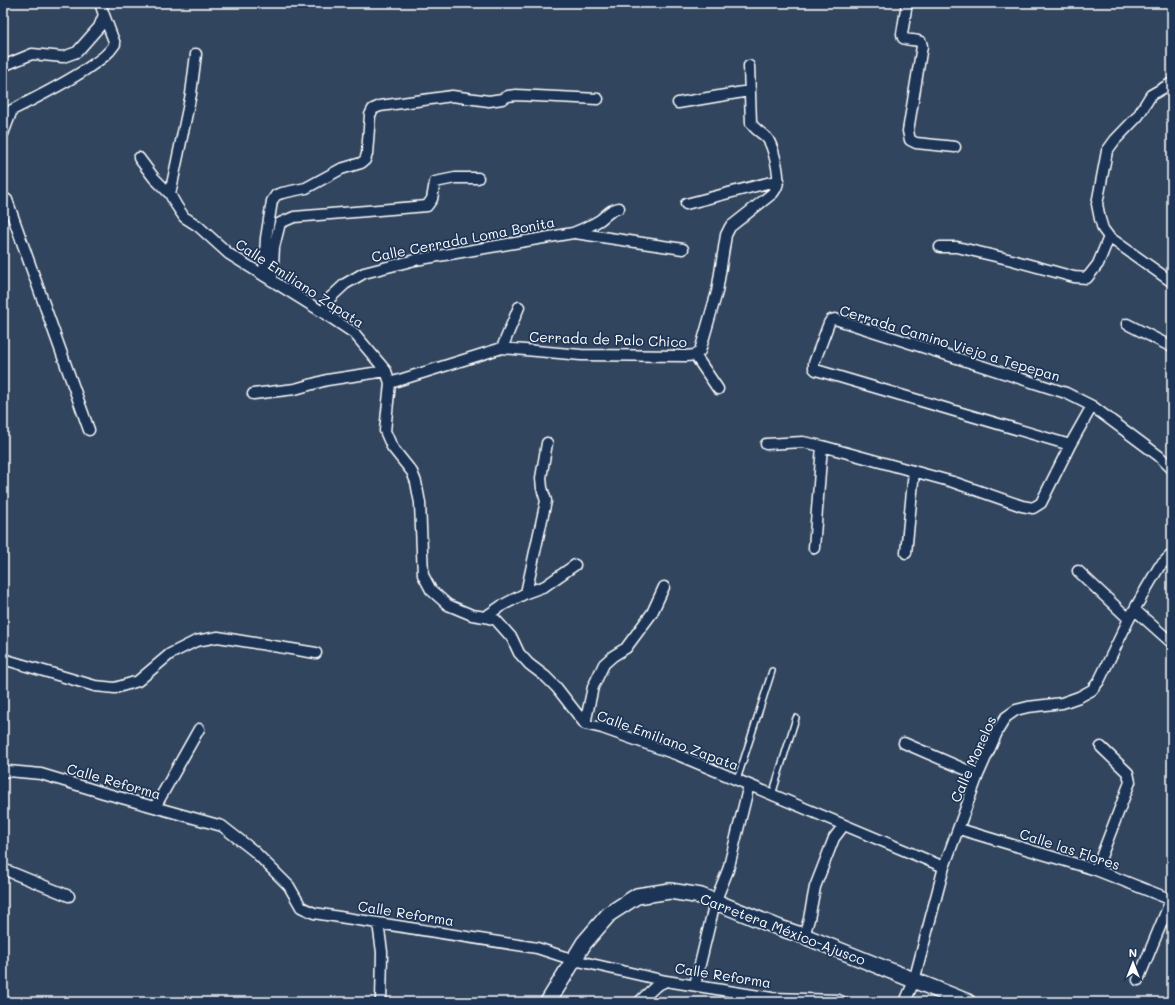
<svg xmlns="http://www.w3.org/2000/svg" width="1175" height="1005" font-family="Mali,sans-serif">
<rect width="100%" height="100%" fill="#32455e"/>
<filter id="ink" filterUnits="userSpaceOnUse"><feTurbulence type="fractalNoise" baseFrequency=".025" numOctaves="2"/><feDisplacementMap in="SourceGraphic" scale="8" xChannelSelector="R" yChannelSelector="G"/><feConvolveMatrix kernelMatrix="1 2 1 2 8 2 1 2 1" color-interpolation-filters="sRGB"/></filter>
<g filter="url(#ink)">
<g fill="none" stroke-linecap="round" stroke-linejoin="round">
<!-- service casing -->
<g stroke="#fff" stroke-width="8">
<path id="service" d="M737 780 772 671
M772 795 796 718"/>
</g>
<!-- minor casing -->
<g stroke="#fff" stroke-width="13">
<path id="minor" d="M907 3 902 34 903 38C909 41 915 39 921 42L922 46 908 131 910 140 916 143 955 147
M196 54 191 94 170 194 176 205 184 217 198 226 229 254 324 313 354 333 386 371 390 383 385 431 392 447 412 472 416 482 420 503 423 575 431 590 448 605 472 615 485 617 496 620 512 638 519 653 529 664 546 677 557 688 585 724 602 728 678 755 944 867
M3 66 32 54 63 57 77 52 99 27 104 15
M1172 83 1151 95 1138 116 1115 140 1107 151 1097 204 1100 219 1103 229 1109 237 1172 282
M678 103 749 91
M3 134 12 110C38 97 64 84 88 68 98 61 108 55 115 44L104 15 100 3
M139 158 154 178 170 194
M3 197 7 200 89 430
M686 204 779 180
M575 233 683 249
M940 247H957L1012 260 1074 277 1087 278 1098 264 1109 237
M264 276 266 238 272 201 276 195 282 193 306 188 341 169 361 163 365 160 367 154 370 115 373 109 380 106 452 96 489 101 502 99 508 96 516 95 598 99
M272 281 274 247 280 223 294 217 427 206 432 199 435 182 455 178H478
M324 313 330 298 345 284 364 273 415 260 573 233C583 229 592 225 600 220 608 214 609 210 619 208
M1127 324 1172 347
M502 348 519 307
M695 355 718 389
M390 383 502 348 581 355 686 356 695 355 700 351 717 292 726 235 730 227 773 193C776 189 778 186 778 181 779 172 773 145 767 138 762 133 755 130 751 123L749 66
M253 394 295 389 327 380 386 371
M766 444 803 442 822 446 953 482 1022 506 1033 508 1041 503 1070 445 1092 406
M1070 445 816 370 814 368V363L829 323 831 320 835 319 1066 393 1092 406 1159 456 1172 469
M814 548 822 446
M906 553 914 471
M1078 571 1129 619
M526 593 546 501 542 488 541 478 547 443
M1135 610 1172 643
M485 617 501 606 526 593 545 586 575 565
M3 659 95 686 115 688 138 681 170 654 196 641 218 637 316 653
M585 724 593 687 604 664 613 656 626 648 652 613 664 587
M904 743 978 775
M3 772 8 771 41 774 104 793 222 826 254 851 289 886 301 907 314 913 537 948 574 960 666 981 772 998 838 1000 843 1002
M155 807 199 729
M959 829 1096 870 1172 900
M3 869 69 896
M1096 870 1130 782 1128 773 1101 747
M378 923 382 952 381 1002
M804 936 809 919 815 887 834 838 844 825
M1138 980 1171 900
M695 985 715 902 728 870 749 785
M639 1002 656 986 666 981
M905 1002 914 981 944 867 978 775 998 730 1006 717 1016 710 1028 707 1062 703 1079 697 1092 690 1099 681 1129 619 1146 589 1159 567 1172 554"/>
</g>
<!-- secondary casing -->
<g stroke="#fff" stroke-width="18">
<path id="secondary" d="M548 1002 584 943 609 914 637 896 670 891 701 896 780 928 804 936 968 1002"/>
</g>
<!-- service -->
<use href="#service" stroke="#1d3557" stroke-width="5"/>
<!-- minor -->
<use href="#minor" stroke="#1d3557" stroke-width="10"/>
<!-- secondary -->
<use href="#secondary" stroke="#1d3557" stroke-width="15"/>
</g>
</g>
<g text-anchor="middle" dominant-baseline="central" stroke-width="3.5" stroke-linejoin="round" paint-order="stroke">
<!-- street labels -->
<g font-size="14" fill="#fff" stroke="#1d3557">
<text transform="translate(463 239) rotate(-11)">Calle Cerrada Loma Bonita</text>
<text transform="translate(300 283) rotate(33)">Calle Emiliano Zapata</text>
<text transform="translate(608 339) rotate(2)">Cerrada de Palo Chico</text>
<text transform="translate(950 343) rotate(17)">Cerrada Camino Viejo a Tepepan</text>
<text transform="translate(668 740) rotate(20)">Calle Emiliano Zapata</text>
<text transform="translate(973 759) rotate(-66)">Calle Morelos</text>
<text transform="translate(114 781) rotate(16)">Calle Reforma</text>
<text transform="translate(1070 849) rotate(18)">Calle las Flores</text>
<text transform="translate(406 913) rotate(9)">Calle Reforma</text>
<text transform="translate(783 929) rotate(21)">Carretera México-Ajusco</text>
<text transform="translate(723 975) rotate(9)">Calle Reforma</text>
</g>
</g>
<!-- margin -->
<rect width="1175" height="1005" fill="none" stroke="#1d3557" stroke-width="16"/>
<rect x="8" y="8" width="1159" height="989" fill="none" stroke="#fff" stroke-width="1.5" filter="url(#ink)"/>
<!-- north arrow -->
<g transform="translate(1133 963)" stroke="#1d3557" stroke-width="3" paint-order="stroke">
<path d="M0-3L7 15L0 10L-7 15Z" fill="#ffffff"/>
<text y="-6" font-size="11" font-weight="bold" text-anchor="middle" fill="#ffffff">N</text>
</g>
</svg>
